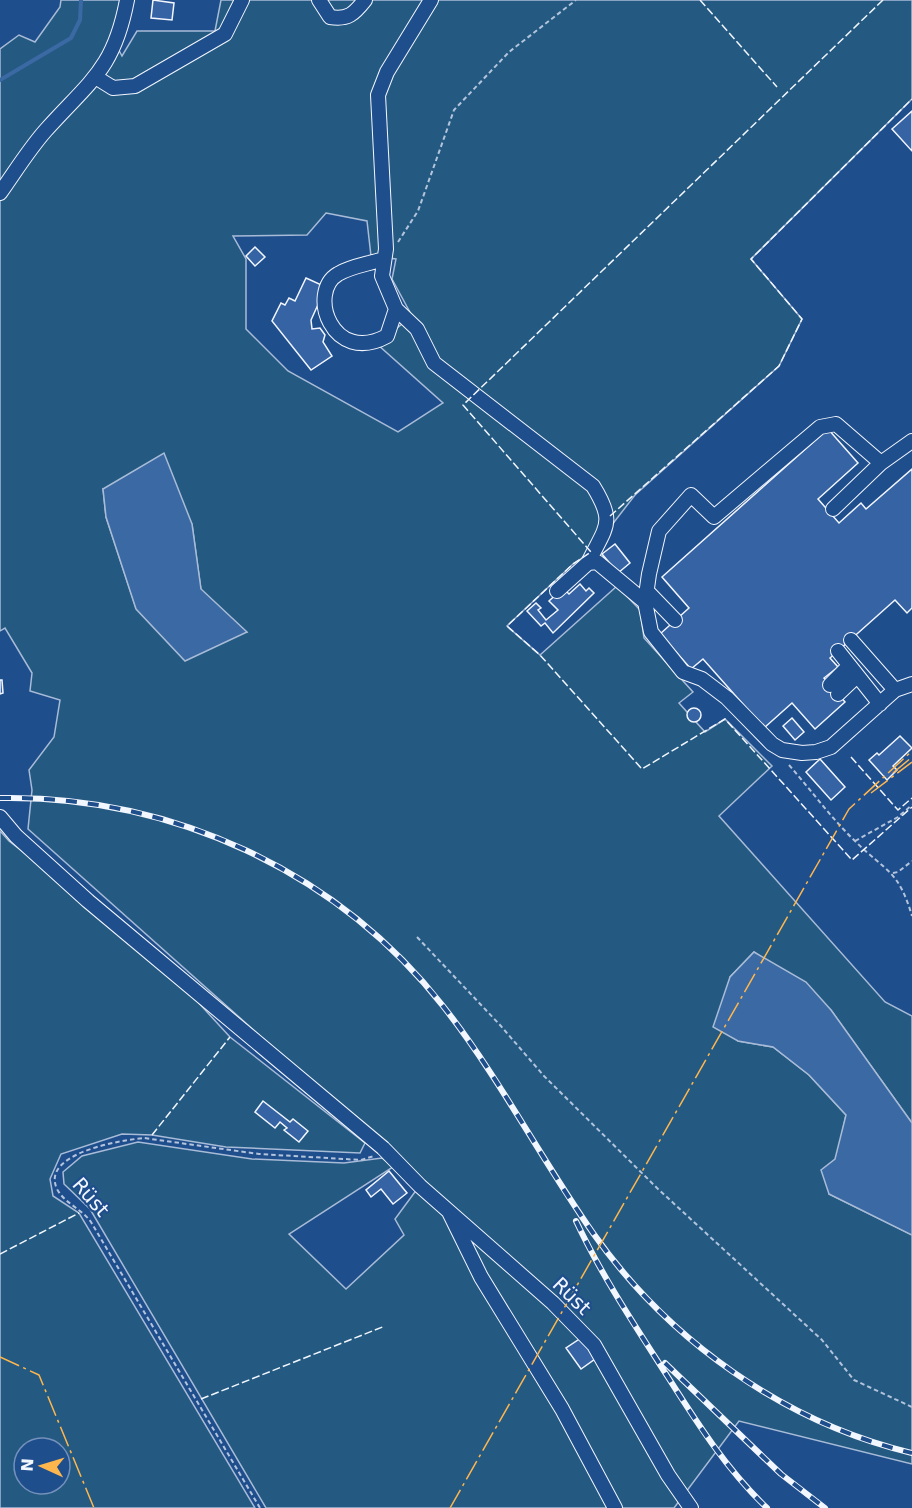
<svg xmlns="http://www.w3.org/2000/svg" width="912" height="1508" font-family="'DejaVu Sans',sans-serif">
<rect width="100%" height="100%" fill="#1f4e8c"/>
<!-- green -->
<path fill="#245a82" stroke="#a8bbd7" stroke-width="1.5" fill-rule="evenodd" d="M61 0H120L113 39 122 56 137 31H215L221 0H912V99L751 259 802 319 779 366 635 495 591 552 573 564 507 626 540 655 617 586 640 610 644 638 693 692 679 703 705 732 725 719 772 766 719 816 885 1002 912 1016V1123L831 1010 754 952 730 977 738 1041 773 1047 809 1075 846 1115 829 1194 912 1235V1464L739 1421 674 1508H266L90 1209 64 1184 63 1172 82 1156 138 1142 252 1159 344 1163 382 1158 393 1167 289 1234 346 1289 404 1235 395 1219 423 1181 28 829 32 790 29 770 54 737 60 700 30 691 32 673 5 628 0 631V49L19 35 35 42 60 7ZM326 213 367 221 371 256 396 259 392 279 412 316 377 344 443 403 398 432 288 371 246 329V259L233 236 307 235ZM103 489 192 524 201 590 246 632 136 608 106 517Z
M0 831 9 841 150 950 230 1037 365 1143 360 1153 226 1147 152 1135 122 1134 61 1154 50 1179 53 1196 79 1213 255 1508H0ZM24 1448H60V1484H24Z"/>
<!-- water -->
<path fill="#3b69a3" stroke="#a8bbd7" stroke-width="1.5" d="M164 453 192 524 201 589 247 632 185 661 136 609 106 517 103 489Z
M754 952 806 982 831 1010 912 1123V1235L829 1194 821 1170 835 1159 846 1115 809 1075 773 1047 738 1041 713 1027 730 977Z"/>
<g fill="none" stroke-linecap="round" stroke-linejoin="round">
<!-- stream -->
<path stroke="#3b69a3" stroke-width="4" d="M0 80 71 38 80 20 81 0"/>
</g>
<!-- building -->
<path fill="#3563a3" stroke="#f2f6ff" stroke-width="1.5" d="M153 0 174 3 172 20 151 18Z
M912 111V151L892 129Z
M255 247 265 257 255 266 246 256Z
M306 278 326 287 311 320 312 329 320 328 325 335 323 342 332 356 311 370 272 321 281 303 285 305 289 298 295 301Z
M828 429 858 463 818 499 839 523 861 503 866 509 912 469V608L907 613 895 600 830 658 838 667 824 678 845 702 815 729 792 703 764 728 703 659 691 669 660 634 689 608 662 577Z
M615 544 630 563 618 573 602 554Z
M580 584 586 591 589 588 594 593 553 633 545 623 541 626 527 611 536 603 541 608 538 610 546 620 558 610 549 601 563 588 569 594Z
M0 680H2L3 693 0 694Z
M687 715a7 7 0 1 1 14 0a7 7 0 1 1-14 0Z
M792 718 804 732 795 740 783 726Z
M900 736 912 748 893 766 897 770 887 780 869 760 877 753 879 755Z
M820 759 845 787 831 800 806 772Z
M263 1101 290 1122 293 1119 308 1131 299 1142 284 1130 287 1128 280 1122 275 1128 255 1112Z
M389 1171 407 1193 393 1204 381 1189 371 1197 366 1190Z
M581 1338 595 1359 581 1369 566 1348Z"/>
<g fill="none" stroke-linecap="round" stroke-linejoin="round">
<!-- minor casing -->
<g stroke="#f2f6ff" stroke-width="16">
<path id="minor" d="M319 0 330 17C348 20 354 14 365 0
M431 0 387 72 378 95 386 249 382 276 396 309 417 329 434 363 593 486C616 523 606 526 588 563
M97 78 113 88 135 86 225 34 242 0
M0 193C15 172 29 149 46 130 90 81 114 69 127 0
M383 259C369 264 351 266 338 274 307 292 332 366 387 336L396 309
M881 463 912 441
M833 509 881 463 836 424 820 427 714 517 691 495 659 531 649 574 645 602 651 632 683 672 702 679 727 698 772 744 782 750 802 753 816 752 831 747 895 690 912 684
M557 591 588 563 597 562 645 602
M647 591 675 620
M851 640 895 690
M838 651 880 704
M830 685 849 666
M838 694 857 676
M0 817 16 836 88 901 383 1148 420 1186 553 1303 594 1345 668 1475 691 1508
M449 1212 481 1277 562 1409 615 1508"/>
</g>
<!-- path -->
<path stroke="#b3c4dc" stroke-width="2" stroke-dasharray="4.5 3" stroke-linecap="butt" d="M398 242 418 211 454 110 509 52 576 0
M789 765C811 790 831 818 855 841 887 873 898 869 912 916
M855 841 898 817 912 805
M893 873 898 872 912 861
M417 937 500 1025 544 1076 657 1188 822 1340 854 1380 912 1407
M260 1508 91 1222C82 1209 64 1203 57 1189 40 1153 122 1140 144 1138L259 1154 361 1160 374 1156"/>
<!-- minor -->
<use href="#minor" stroke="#1f4e8c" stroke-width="14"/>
<!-- rail casing -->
<g stroke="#f2f6ff" stroke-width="6">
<path id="rail" d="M0 798C171 795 337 871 443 1006 499 1077 541 1159 593 1233 668 1340 785 1423 912 1453
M576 1221C599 1270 628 1315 657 1360 691 1413 722 1465 767 1508
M665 1363 781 1474 825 1508"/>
</g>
<!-- rail -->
<use href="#rail" stroke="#1f4e8c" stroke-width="4" stroke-dasharray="11" stroke-linecap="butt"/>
<!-- fence -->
<path stroke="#f2f6ff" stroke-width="1.5" stroke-dasharray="8 3" stroke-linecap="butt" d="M700 0 777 87
M883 0 463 405 591 552 573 564 507 626 540 655 642 769 725 719 852 860 912 807
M610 516 779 366 802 319 751 259 912 99
M851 757 898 810 912 798
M152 1135 230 1037
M0 1254 79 1213
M201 1399 385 1326"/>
<!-- power -->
<path stroke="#ffb74d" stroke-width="1.5" stroke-dasharray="21 4.5 3 4.5" stroke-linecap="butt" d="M893 773 912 757
M871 793 912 762
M0 1357 39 1375 94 1508
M450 1508 849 809 912 751"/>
</g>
<g text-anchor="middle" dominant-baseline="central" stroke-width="4.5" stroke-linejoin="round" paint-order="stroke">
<!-- street labels -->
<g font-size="20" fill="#f2f6ff" stroke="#1f4e8c">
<text transform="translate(91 1197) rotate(49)">Rüst</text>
<text transform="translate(572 1296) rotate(44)">Rüst</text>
</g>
</g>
<!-- north arrow -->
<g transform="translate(42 1466) rotate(274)"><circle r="28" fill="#1f4e8c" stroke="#7391ba" stroke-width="1.5"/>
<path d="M0-4.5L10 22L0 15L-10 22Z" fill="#ffb74d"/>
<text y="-9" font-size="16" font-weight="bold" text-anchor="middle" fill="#f2f6ff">N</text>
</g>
</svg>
